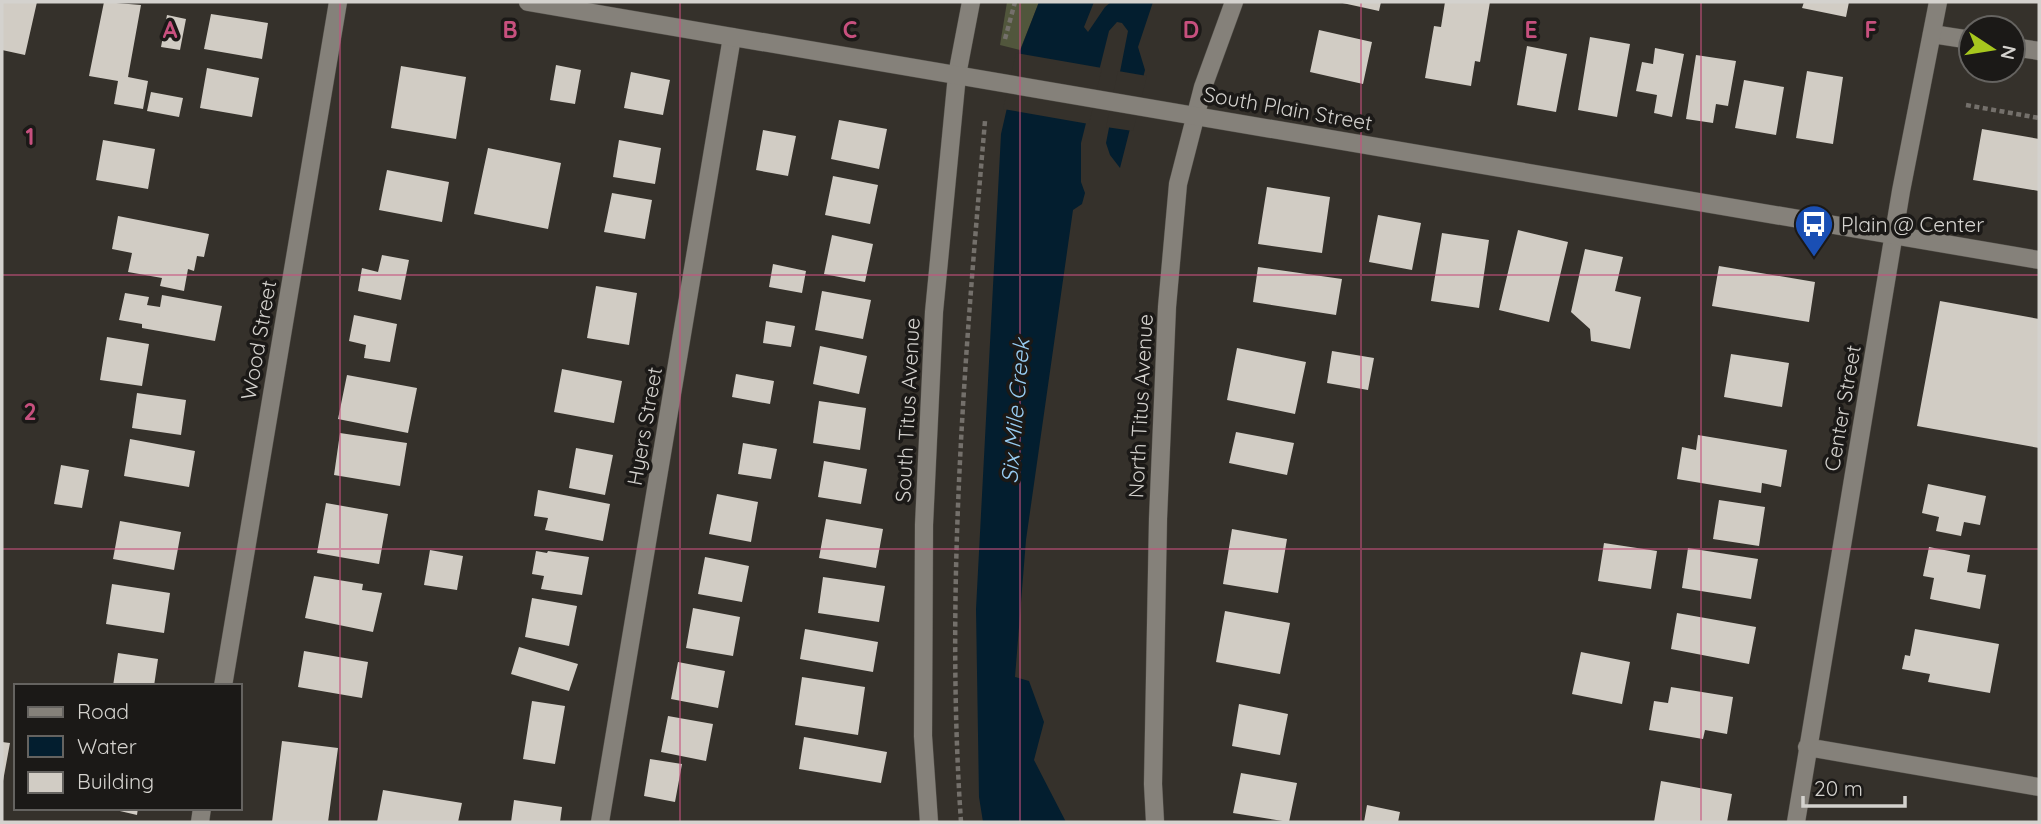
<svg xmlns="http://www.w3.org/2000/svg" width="2041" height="824" font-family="Quicksand,sans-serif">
<rect width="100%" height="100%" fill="#35312b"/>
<!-- green -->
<path fill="#51563c" d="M1007 2H1039L1020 50 1000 45Z"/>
<!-- water -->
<path fill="#031e2f" d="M1039 2H1094L1084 27 1088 32 1105 7 1111 2H1153L1138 47 1145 70 1120 168 1110 155 1106 143 1128 31 1122 23 1117 22 1109 31 1081 143V182L1085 193 1082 204 1073 210 1026 540 1015 677 1029 681 1044 722 1034 760 1066 822H983L979 797 976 609 1001 134 1020 51Z"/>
<!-- pier -->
<path fill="#35312b" d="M1016 53 1102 68 1089 124 1003 109Z
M1118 71 1147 76 1133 131 1106 127Z"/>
<!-- building -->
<path fill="#d1ccc4" d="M2 2H37L25 55 2 50Z
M104 2 141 5 128 77 148 81 143 109 114 104 118 81 89 76Z
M1338 2H1381L1379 11Z
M1445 2H1490L1480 62 1475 61 1471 86 1425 78 1434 26 1441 27Z
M1804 2H1849L1846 17 1802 8Z
M211 14 268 23 262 59 204 49Z
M167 15 186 19 180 50 161 47Z
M1319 30 1372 42 1363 84 1310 72Z
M1590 37 1630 44 1617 117 1578 110Z
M1527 46 1567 54 1556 112 1517 105Z
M1655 48 1684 54 1672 117 1654 113 1657 95 1636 91 1642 62 1653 64Z
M1696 55 1736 61 1728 106 1716 104 1713 123 1686 119Z
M556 65 581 70 575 104 550 100Z
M401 66 466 77 456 139 391 128Z
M207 68 259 78 252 117 200 108Z
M1807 71 1843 77 1833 144 1796 138Z
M631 72 670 80 663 115 624 108Z
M1744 80 1784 87 1776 135 1735 128Z
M151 92 183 98 179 117 147 111Z
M839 120 887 129 879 169 831 159Z
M1982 129 2039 139V191L1973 180Z
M763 130 796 136 788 176 756 170Z
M103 140 155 149 148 189 96 180Z
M619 140 661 148 655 184 613 177Z
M488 148 561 163 548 229 474 214Z
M387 170 449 182 442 222 379 210Z
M833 176 878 185 870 224 825 215Z
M1267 187 1330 197 1322 253 1258 244Z
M612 193 652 200 645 239 604 232Z
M1378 215 1421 223 1412 270 1369 262Z
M118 216 209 234 204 257 197 256 194 271 188 269 184 291 160 286 162 278 128 272 132 253 112 249Z
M1518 230 1568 242 1549 322 1499 310Z
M1442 233 1489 240 1479 308 1431 301Z
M832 235 873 244 865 282 824 274Z
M1585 249 1623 257 1615 291 1641 297 1630 349 1591 341 1590 329 1571 312Z
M382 255 409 260 401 300 358 291 362 268 378 272Z
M773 264 806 271 802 293 769 287Z
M1719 266 1815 282 1809 322 1712 306Z
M1258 267 1342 279 1336 315 1253 302Z
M596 286 637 293 629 345 587 338Z
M822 291 871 300 863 339 815 330Z
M125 293 149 297 147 305 160 307 162 295 222 306 215 341 142 328V324L119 320Z
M1940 301 2039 319V448L1917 426Z
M354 315 397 324 390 362 364 358 366 345 349 341Z
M766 321 795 326 791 347 763 343Z
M107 337 149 344 142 386 100 380Z
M820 346 867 356 859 394 813 384Z
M1237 348 1306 362 1295 414 1227 400Z
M1332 351 1374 358 1368 390 1327 383Z
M1731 354 1789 363 1782 407 1724 397Z
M562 369 622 381 614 423 554 412Z
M736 374 774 381 770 404 732 397Z
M347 375 417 388 408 433 338 419Z
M137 393 186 400 181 435 132 428Z
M819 401 866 408 860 450 813 443Z
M1236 432 1294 443 1287 475 1229 463Z
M340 433 407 443 400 486 334 475Z
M1698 435 1787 450 1781 487 1762 483 1761 493 1677 479 1682 447 1696 450Z
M130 439 195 451 189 487 124 476Z
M743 443 777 449 771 479 738 474Z
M576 448 613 455 605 495 569 488Z
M824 461 867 469 861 504 818 497Z
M61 465 89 470 82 508 54 504Z
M1928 484 1986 496 1980 525 1964 522 1961 536 1936 531 1939 517 1922 513Z
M538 490 610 504 603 541 545 530 548 518 534 516Z
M717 494 758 502 751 542 709 534Z
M1719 500 1765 507 1759 546 1713 539Z
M326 503 388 514 379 564 317 553Z
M826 519 883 529 876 568 819 558Z
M120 521 181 532 174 570 113 559Z
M1232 529 1287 539 1278 593 1223 584Z
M1604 543 1657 551 1651 589 1598 581Z
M1929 547 1970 555 1967 572 1986 575 1980 609 1930 599 1934 578 1923 576Z
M1688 548 1758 559 1751 599 1682 588Z
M430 550 463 556 457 590 424 585Z
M536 551 547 553 548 551 589 557 582 595 541 589 544 576 532 574Z
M705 557 749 566 742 602 698 594Z
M314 576 363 584 362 590 382 593 373 632 305 618Z
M823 577 885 586 879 622 818 613Z
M112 584 170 593 164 633 106 624Z
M532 598 577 606 569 646 525 637Z
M693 608 740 617 733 656 686 648Z
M1225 611 1290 623 1280 674 1216 662Z
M1677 613 1756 627 1749 664 1671 649Z
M805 629 878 642 873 672 800 659Z
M1915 629 1999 644 1990 693 1928 682 1930 674 1902 669 1905 655 1910 656Z
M519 647 578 664 569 691 511 674Z
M304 651 368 662 362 698 298 687Z
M1581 652 1630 662 1622 704 1572 694Z
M118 653 158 659 154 686H113Z
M678 662 725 671 718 708 671 699Z
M802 677 865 687 858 735 795 725Z
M1671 687 1733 697 1727 734 1705 730 1703 739 1649 730 1654 701 1668 703Z
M532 701 565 706 555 764 523 759Z
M1239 704 1288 714 1280 755 1232 746Z
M668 716 713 724 706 761 661 752Z
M804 737 887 752 881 783 799 769Z
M282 741 338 748 328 822H272Z
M2 742 10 743 3 781H2Z
M650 759 682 764 675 802 644 796Z
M1241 773 1297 783 1289 822 1233 813Z
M1661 781 1732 794 1727 822H1654Z
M383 790 462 803 458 822H377Z
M514 800 562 807 560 822H511Z
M1367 805 1400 812 1398 822H1364Z
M107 808H138L137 815Z"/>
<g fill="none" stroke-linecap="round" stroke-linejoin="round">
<!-- lane casing -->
<g stroke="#504d47" stroke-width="19">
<path id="lane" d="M1932 34 1971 40
M2013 47 2039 51"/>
</g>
<!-- street casing -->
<g stroke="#504d47" stroke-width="19">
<path id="street" d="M223 686 338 2
M1807 747 2039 787
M200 822 202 808
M600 822 732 37
M929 822 923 736 924 525 934 312 957 75 971 2
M1155 822 1153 784 1158 519 1167 307 1178 184 1203 87 1234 2
M1796 822 1901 191 1938 2"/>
</g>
<!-- secondary casing -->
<g stroke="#504d47" stroke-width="19">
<path id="secondary" d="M528 2 2039 260"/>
</g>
<!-- path -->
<path stroke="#74706b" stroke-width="4.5" stroke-dasharray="5 3.5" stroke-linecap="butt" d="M1005 39 1015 2
M1966 105 2039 118
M961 822C945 588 965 354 985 121"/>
<!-- lane -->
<use href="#lane" stroke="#85817a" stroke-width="18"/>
<!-- street -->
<use href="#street" stroke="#85817a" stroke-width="18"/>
<!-- secondary -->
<use href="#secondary" stroke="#85817a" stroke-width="18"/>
</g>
<!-- grid -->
<path fill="none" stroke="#c7507e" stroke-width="2" stroke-opacity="0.55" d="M340 2V822M680 2V822M1020 2V822M1361 2V822M1701 2V822M2 275H2039M2 549H2039"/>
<!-- icons -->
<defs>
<g id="bus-pin" transform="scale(2.0125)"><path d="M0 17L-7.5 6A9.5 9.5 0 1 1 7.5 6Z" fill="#1a4fb4" stroke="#1b1917"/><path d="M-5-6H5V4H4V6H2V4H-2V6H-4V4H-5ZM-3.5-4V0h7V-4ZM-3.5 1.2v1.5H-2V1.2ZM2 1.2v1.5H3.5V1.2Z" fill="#fff"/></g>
</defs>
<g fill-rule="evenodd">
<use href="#bus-pin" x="1814" y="224"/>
</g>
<g text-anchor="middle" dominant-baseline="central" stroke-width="7" stroke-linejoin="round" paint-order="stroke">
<!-- street labels -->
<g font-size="21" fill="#d4d2ce" stroke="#1b1917">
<text transform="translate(1288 108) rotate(10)">South Plain Street</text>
<text transform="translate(258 340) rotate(-80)">Wood Street</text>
<text transform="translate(1140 406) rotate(-87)">North Titus Avenue</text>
<text transform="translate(1842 408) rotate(-80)">Center Street</text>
<text transform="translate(907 410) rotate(-87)">South Titus Avenue</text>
<text transform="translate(644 426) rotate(-80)">Hyers Street</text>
</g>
<!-- poi labels -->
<g font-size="21" fill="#d4d2ce" stroke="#1b1917" text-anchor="start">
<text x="1841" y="224">Plain @ Center</text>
</g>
<!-- water labels -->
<g font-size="23" font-style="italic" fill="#97ccf2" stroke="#1b1917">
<text transform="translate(1015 411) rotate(-85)">Six Mile Creek</text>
</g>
</g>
<g font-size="23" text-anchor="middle" font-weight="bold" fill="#c7507e" stroke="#1b1917" stroke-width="7" stroke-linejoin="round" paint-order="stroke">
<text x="170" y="38">A</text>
<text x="510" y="38">B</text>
<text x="850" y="38">C</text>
<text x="1191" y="38">D</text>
<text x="1531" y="38">E</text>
<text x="1871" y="38">F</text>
<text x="30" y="145">1</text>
<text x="30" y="420">2</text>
</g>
<!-- border -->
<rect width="2041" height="824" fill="none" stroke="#d4d2ce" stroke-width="7"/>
<!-- legend -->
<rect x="14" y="684" width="228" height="126" fill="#1b1917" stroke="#656360" stroke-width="2"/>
<rect x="28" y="707" width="35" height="10" fill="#85817a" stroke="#656360" stroke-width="2"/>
<text x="77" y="719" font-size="21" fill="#d4d2ce">Road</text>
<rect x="28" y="736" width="35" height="21" fill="#031e2f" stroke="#656360" stroke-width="2"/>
<text x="77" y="754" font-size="21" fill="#d4d2ce">Water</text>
<rect x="28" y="772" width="35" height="21" fill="#d1ccc4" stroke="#656360" stroke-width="2"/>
<text x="77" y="789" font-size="21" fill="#d4d2ce">Building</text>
<!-- north arrow -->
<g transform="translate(1992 49) rotate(102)"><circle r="33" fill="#1b1917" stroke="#656360" stroke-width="2"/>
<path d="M0-5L12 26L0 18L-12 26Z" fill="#a7c71e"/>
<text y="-10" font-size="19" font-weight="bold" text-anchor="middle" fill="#d4d2ce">N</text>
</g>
<!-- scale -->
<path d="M1803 796v10h102v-10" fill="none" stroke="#d4d2ce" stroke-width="3.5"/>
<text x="1814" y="796" font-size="21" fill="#d4d2ce" stroke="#1b1917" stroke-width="5" paint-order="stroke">20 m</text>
</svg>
